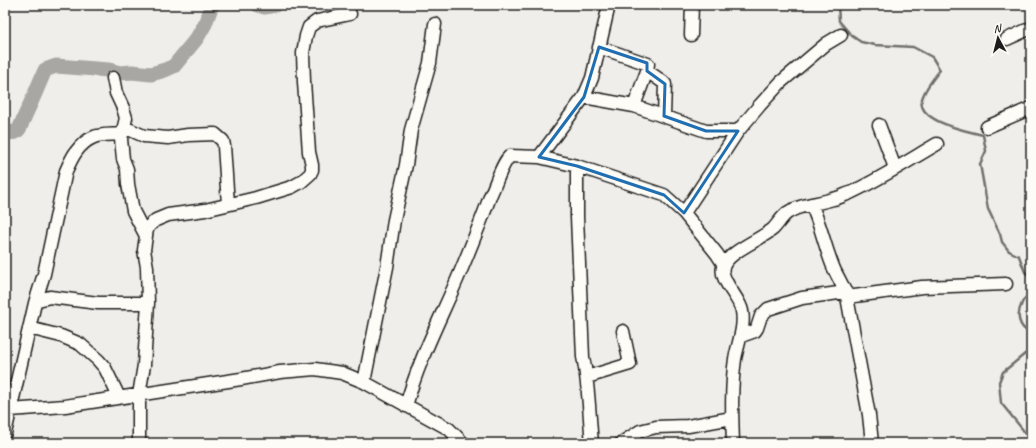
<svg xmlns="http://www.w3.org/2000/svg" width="1036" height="448" font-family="Caveat,sans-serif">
<rect width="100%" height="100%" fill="#f0eeea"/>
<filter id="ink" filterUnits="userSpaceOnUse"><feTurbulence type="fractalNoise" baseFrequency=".025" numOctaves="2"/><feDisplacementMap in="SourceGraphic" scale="8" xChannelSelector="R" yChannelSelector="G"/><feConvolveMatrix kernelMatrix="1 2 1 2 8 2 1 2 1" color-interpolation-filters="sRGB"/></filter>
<g filter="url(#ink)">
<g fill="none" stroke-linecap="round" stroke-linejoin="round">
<!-- stream -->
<path stroke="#706f6d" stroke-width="2.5" d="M838 5 839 21 852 36 861 42 875 45 913 47 932 57 940 70C934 78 927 86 923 96 912 121 967 131 983 135L986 151 980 164 988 209 1000 234 1002 242 1009 251 1019 256 1025 272 1031 278
M1031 293C1028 296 1023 299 1022 303 1016 315 1018 328 1031 333
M1031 349 1003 372 999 382 1001 403 1023 430 1031 443"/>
<!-- river -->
<path stroke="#a8a7a3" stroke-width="15" d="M258 5 264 7 275 5
M5 131C9 132 14 134 17 131 21 128 21 124 23 120 31 103 38 87 45 70L56 66 109 70 120 73 132 72 151 74 165 70 174 66 197 38 205 24 212 5"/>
<!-- minor casing -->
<g stroke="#1c1c1c" stroke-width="15">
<path id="minor" d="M691 35 692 5
M1007 39 1031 28
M599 47 648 64 647 71 634 106
M647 71 663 82 665 84 664 116
M113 78 116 93 123 108 126 118 121 139 123 159 127 169 128 184 133 211 145 234
M584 97 634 106 706 131H738
M879 125 895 168
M124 127 144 136 168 138 188 135 215 134 223 141 224 146 228 204
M987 127 1031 108
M539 157 584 97 592 78 609 5
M577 166V217L583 357C589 385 589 414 592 443
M811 204C821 225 825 248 834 269 838 278 844 287 847 297L869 415 872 443
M684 213 738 131 760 105 781 82 826 44 841 35
M847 297 922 287 1006 284
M35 303 44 274 66 171C72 157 79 143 94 137 101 134 114 135 122 134
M29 328 61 336 80 344 98 360 105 368 119 397
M741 336 755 331 757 328 761 316 768 309 802 298 846 292
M587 377 630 364 623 331
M364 382 387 267 394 220 406 165 411 130 430 63 435 24
M406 406C419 358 443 314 462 268 472 244 482 219 491 194 496 184 502 163 510 156L539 157 577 166 664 195 684 213 717 254 724 265
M10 410 65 406 241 379 280 372 315 369 342 373 364 382 449 429 463 443
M5 433 35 303 38 300 50 297 98 303H148
M139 443V395L144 365 148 303 147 267 144 250 147 229 150 225 156 220 168 215 205 210 256 198 292 187 301 182 310 174 312 170V165L309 152 304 82 303 53 306 36 309 27 317 21 350 14
M621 443 640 431 656 427 688 426 732 418
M733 443C732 415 731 387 735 359 738 343 745 327 742 311 740 298 719 280 723 267 729 251 760 240 773 229 778 224 781 218 787 213 800 204 818 204 833 199 839 198 844 195 850 193 880 179 908 161 937 144"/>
</g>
<!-- minor -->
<use href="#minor" stroke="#fdfcf7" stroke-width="12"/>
</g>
</g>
<!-- marked area -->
<path fill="none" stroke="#1f6fb2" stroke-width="3" stroke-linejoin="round" d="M599 47 647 63V71L665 84 664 116 706 131H738L684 213 664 195 577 166 539 157 584 97Z"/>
<!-- margin -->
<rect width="1036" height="448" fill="none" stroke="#fdfcf7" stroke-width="20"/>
<rect x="10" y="10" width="1016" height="428" fill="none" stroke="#1c1c1c" stroke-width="1.5" filter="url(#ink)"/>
<!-- north arrow -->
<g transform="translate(998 38) rotate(353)" stroke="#fdfcf7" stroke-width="3" paint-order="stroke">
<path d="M0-3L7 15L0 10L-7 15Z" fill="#1c1c1c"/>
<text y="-6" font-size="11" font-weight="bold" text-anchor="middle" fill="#1c1c1c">N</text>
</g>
</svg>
